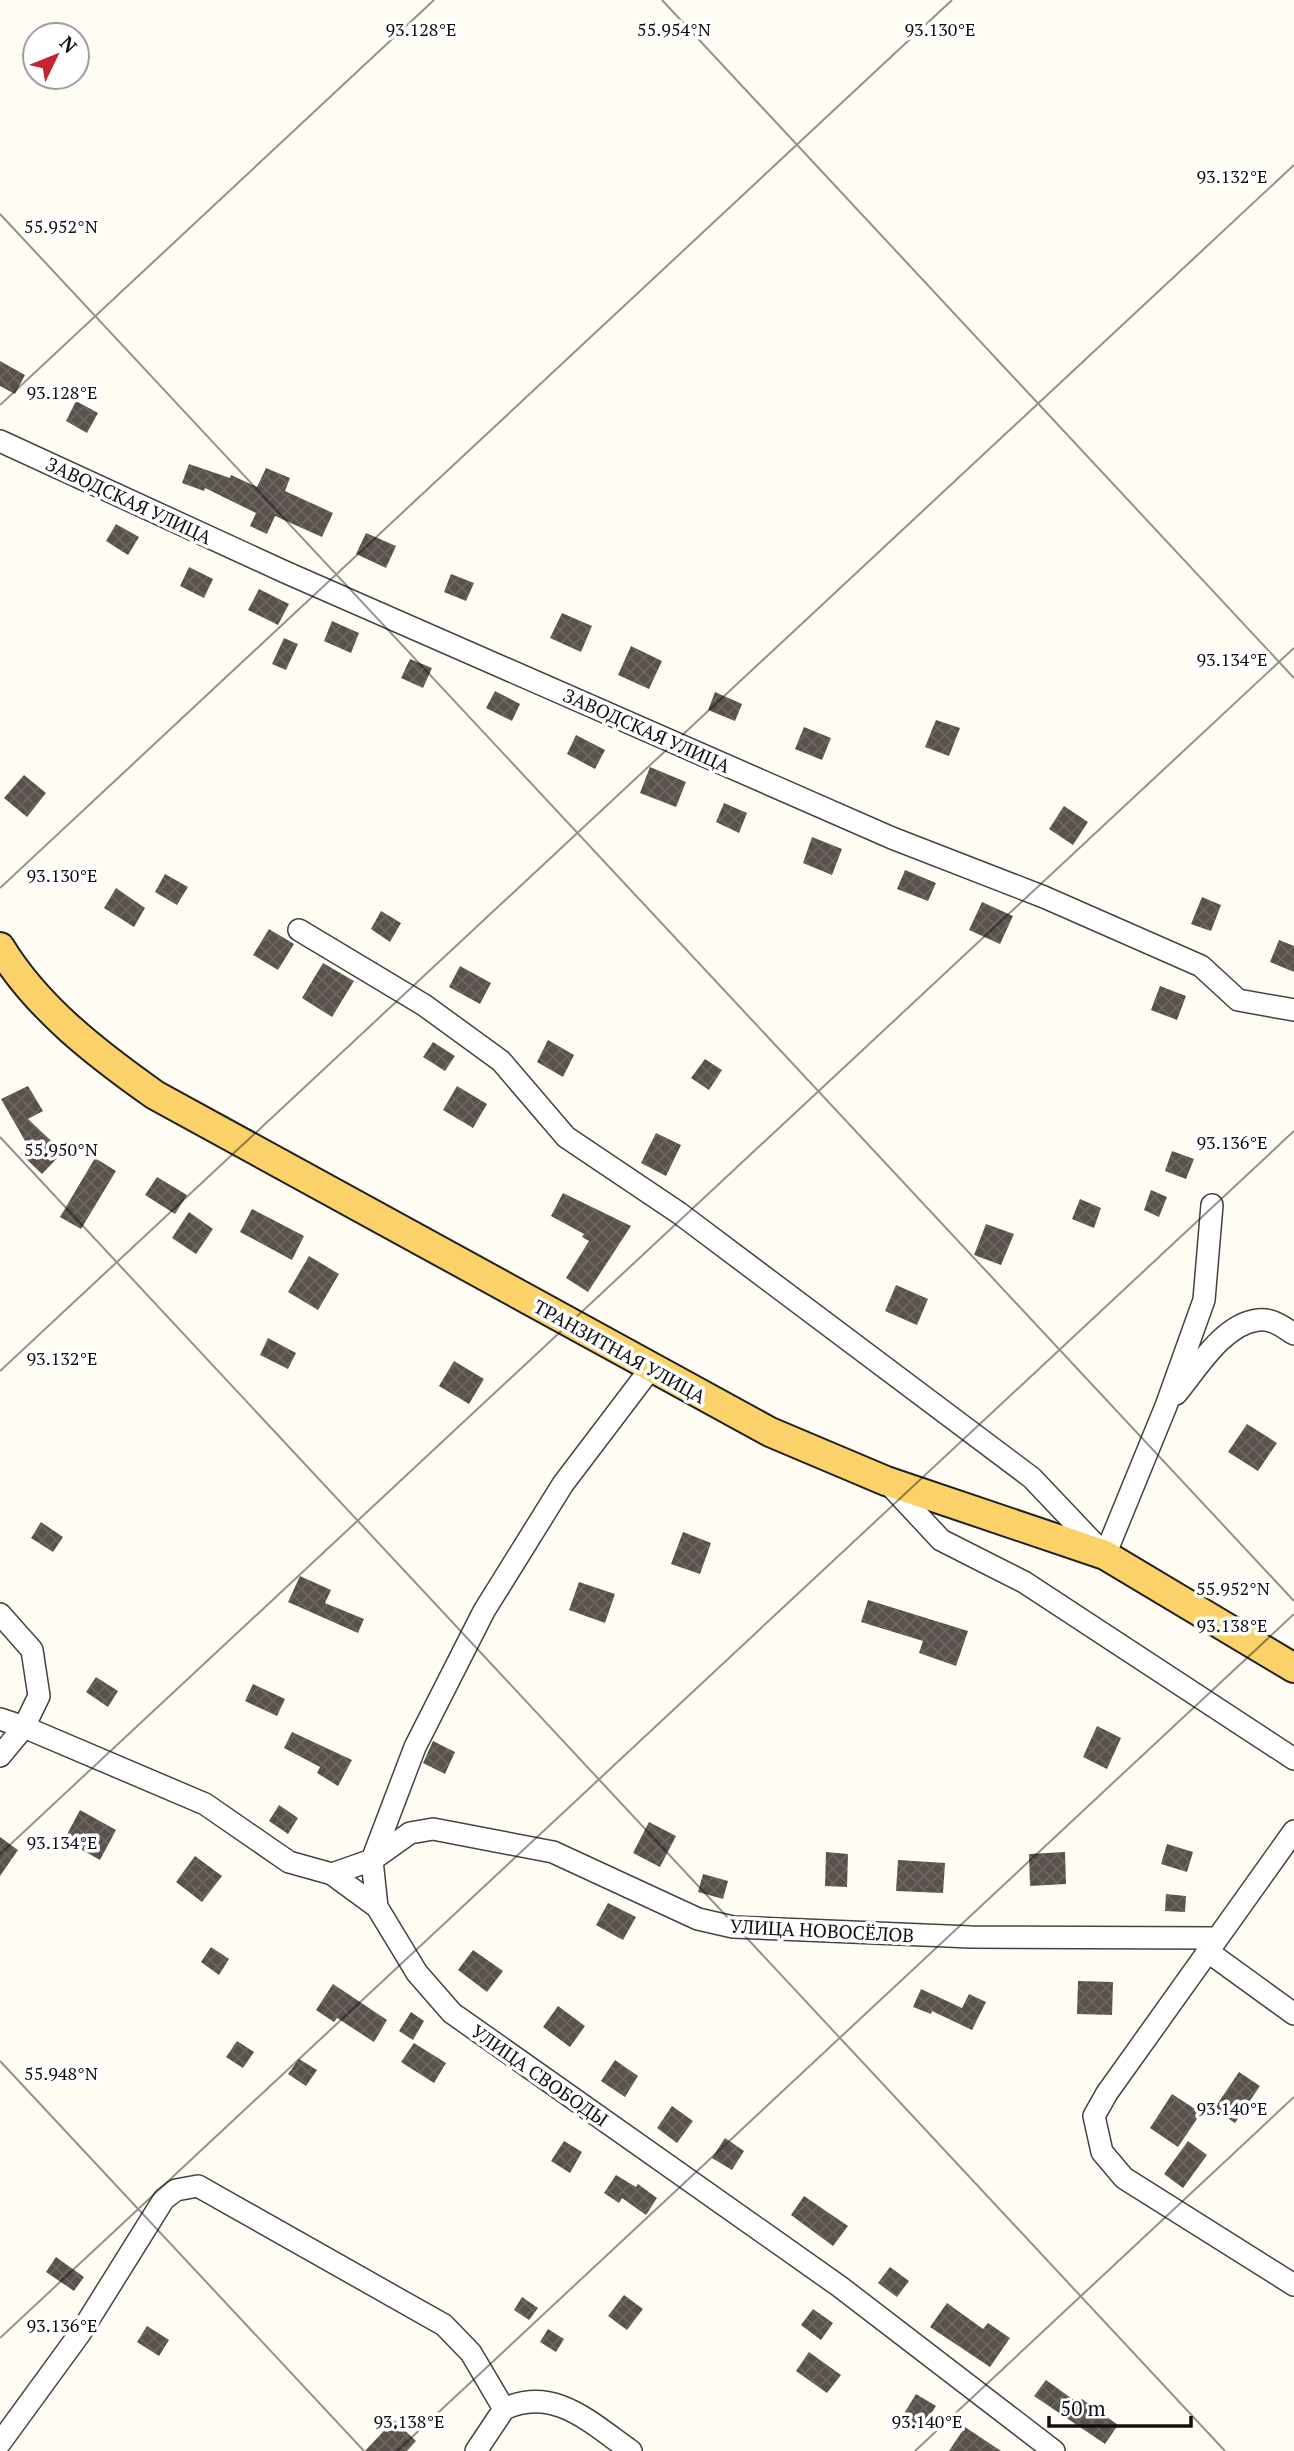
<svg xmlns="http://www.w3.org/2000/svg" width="1294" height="2451" font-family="'PT Serif',serif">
<defs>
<pattern id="building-cross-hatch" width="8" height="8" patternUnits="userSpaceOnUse" patternTransform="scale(1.75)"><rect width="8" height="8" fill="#59514c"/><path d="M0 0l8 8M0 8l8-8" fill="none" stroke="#6c6561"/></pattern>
</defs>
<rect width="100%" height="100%" fill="#fffcf3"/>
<!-- building -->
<path fill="url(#building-cross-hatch)" d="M0 361 25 375 15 394 0 386Z
M76 401 98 413 87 433 66 421Z
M189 464 230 478 231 475 257 487 266 468 290 478 285 491 333 513 322 537 275 516 267 534 250 526 256 513 205 488 204 491 182 483Z
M116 524 139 537 128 555 106 541Z
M366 533 396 546 386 568 356 554Z
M189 567 213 579 204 598 180 586Z
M451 574 474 583 466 601 444 592Z
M259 589 289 604 278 625 248 610Z
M562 613 592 626 581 652 550 638Z
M332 621 359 633 351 653 324 641Z
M284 638 298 644 286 670 272 664Z
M631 646 662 661 649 689 618 675Z
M410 659 432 668 423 688 401 678Z
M495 691 520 704 512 721 486 708Z
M715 692 742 704 735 721 708 710Z
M936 720 960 728 949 756 925 747Z
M804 727 831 738 822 760 795 749Z
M576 735 605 750 595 769 567 754Z
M650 767 686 782 676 807 640 793Z
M24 775 46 793 27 817 4 798Z
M724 803 747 813 739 833 716 822Z
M1064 806 1088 822 1073 845 1049 829Z
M812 837 842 849 832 875 803 863Z
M905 870 936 883 928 901 897 889Z
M165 874 188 887 177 905 155 892Z
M116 888 145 908 134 927 104 908Z
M1202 897 1221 905 1211 931 1191 924Z
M982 902 1013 916 1000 944 969 930Z
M381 911 401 923 390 942 371 929Z
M269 929 294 944 278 970 253 955Z
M1279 940 1294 946V972L1270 962Z
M323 963 354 981 332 1017 302 998Z
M460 966 491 983 480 1004 449 987Z
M1160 986 1186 996 1177 1020 1151 1010Z
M548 1040 574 1055 563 1077 537 1062Z
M433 1042 455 1056 445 1071 423 1057Z
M705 1059 722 1070 709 1090 691 1078Z
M28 1086 43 1111 28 1119 63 1152 42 1174 21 1154 28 1146 1 1099Z
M457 1086 487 1104 473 1128 443 1110Z
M656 1133 681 1145 666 1176 641 1163Z
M1172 1151 1194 1159 1186 1179 1165 1171Z
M95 1158 116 1171 81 1229 60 1217Z
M157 1177 187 1195 175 1214 145 1195Z
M1151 1190 1167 1197 1159 1217 1144 1210Z
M563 1193 631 1226 588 1292 566 1278 589 1241 582 1237 584 1234 551 1216Z
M1080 1199 1101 1208 1094 1228 1072 1219Z
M252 1209 304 1236 292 1260 240 1232Z
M189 1212 213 1229 196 1254 172 1238Z
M986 1224 1014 1234 1001 1265 974 1255Z
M309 1256 339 1274 318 1310 288 1292Z
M896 1285 928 1299 917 1325 885 1311Z
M268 1338 296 1353 288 1369 260 1355Z
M454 1361 484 1379 469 1404 439 1386Z
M1247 1424 1277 1443 1258 1471 1228 1452Z
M41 1522 63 1537 53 1552 31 1538Z
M683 1532 711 1543 700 1574 671 1564Z
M300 1576 331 1590 325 1603 364 1619 358 1633 288 1602Z
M579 1582 615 1594 605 1623 569 1610Z
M868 1600 968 1631 956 1666 919 1653 923 1641 861 1622Z
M96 1677 118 1691 108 1707 86 1692Z
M253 1684 285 1699 277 1716 245 1701Z
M1097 1726 1121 1738 1107 1769 1083 1757Z
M292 1732 352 1760 338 1786 317 1773 320 1767 284 1748Z
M433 1741 455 1752 445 1774 423 1763Z
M279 1805 298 1818 288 1834 269 1821Z
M80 1810 116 1830 100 1860 64 1840Z
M649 1822 676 1836 660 1867 633 1853Z
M0 1837 18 1850 0 1876Z
M1167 1844 1193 1852 1187 1872 1161 1864Z
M826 1852 848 1854 847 1887 825 1886Z
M1065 1852 1066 1884 1030 1886 1029 1854Z
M195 1856 222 1876 202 1902 176 1882Z
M898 1860 945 1863 943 1893 896 1891Z
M703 1874 728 1881 723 1899 698 1892Z
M1166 1894 1186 1896 1185 1912 1165 1911Z
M608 1903 636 1917 623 1940 596 1925Z
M211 1947 229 1959 219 1975 201 1962Z
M473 1950 503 1971 487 1992 458 1970Z
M1078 1981 1113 1982 1112 2015 1077 2014Z
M333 1984 387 2020 374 2042 337 2018 334 2022 316 2010Z
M921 1989 962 2008 969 1994 986 2002 972 2030 932 2011 931 2014 913 2007Z
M558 2006 585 2026 570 2047 543 2027Z
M411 2012 424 2021 413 2040 399 2031Z
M237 2041 254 2052 243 2068 226 2057Z
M414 2043 446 2063 434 2083 401 2062Z
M299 2059 317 2070 306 2086 288 2074Z
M615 2060 638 2076 625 2097 601 2081Z
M1239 2072 1260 2086 1235 2123 1214 2109Z
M1172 2094 1201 2113 1178 2147 1150 2128Z
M672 2106 693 2121 677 2143 657 2128Z
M725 2138 744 2151 732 2170 712 2158Z
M564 2141 582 2152 570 2173 551 2161Z
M1188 2141 1207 2155 1183 2188 1164 2174Z
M616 2175 636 2187 638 2184 657 2198 646 2215 622 2198 619 2203 604 2193Z
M804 2196 848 2226 833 2246 791 2215Z
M56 2257 84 2277 74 2291 46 2272Z
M890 2267 909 2281 897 2297 878 2283Z
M624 2295 643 2309 627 2330 608 2316Z
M522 2297 538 2308 529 2320 514 2310Z
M947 2303 983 2329 988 2323 1010 2338 990 2367 930 2327Z
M813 2309 833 2323 821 2340 801 2325Z
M147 2326 169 2340 159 2356 137 2342Z
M548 2329 564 2339 556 2352 540 2342Z
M809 2352 841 2375 827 2393 796 2371Z
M1046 2380 1078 2403 1082 2399 1118 2425 1105 2444 1034 2396Z
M916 2394 936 2406 919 2432 900 2420Z
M394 2420 416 2441 407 2451H365Z
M965 2427 1001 2451H949Z"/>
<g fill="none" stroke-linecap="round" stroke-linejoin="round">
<!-- minor casing -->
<g stroke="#434343" stroke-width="24">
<path id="minor" d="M0 441 285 572 892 838 1044 897 1201 966 1238 1000 1294 1010
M299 930 424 1005 501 1061 566 1137 679 1213 1032 1478 1105 1555 1166 1406 1204 1300 1212 1205
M1176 1394C1197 1369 1223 1324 1258 1320 1272 1318 1283 1327 1294 1334
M887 1482 941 1540 1024 1582 1294 1759
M0 1614 32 1650 39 1696 24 1727 0 1719
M0 1756 24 1727 205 1804 289 1862 332 1874 377 1907 417 1973 452 2013 839 2286 1054 2451
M1294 1831 1107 2093 1094 2116 1102 2152 1124 2178 1294 2285
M332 1874 372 1860 410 1833 433 1829 553 1852 698 1919 733 1927 971 1937 1215 1938
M377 1907 372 1860 415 1747 484 1611 563 1484 651 1368
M1207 1951 1294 2014
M504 2409C554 2385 592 2424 631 2451
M0 2443 81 2332 164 2199 176 2190 198 2186 444 2325 471 2353 504 2409
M476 2451 504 2409"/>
</g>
<!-- major casing -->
<g stroke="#212121" stroke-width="32">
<path id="major" d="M0 947C37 1008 97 1054 155 1095L770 1432 886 1481 1105 1555 1294 1668"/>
</g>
<!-- minor -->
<use href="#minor" stroke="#fff" stroke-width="21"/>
<!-- major -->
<use href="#major" stroke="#fad269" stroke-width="28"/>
</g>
<!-- ticks -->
<path fill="none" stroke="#101010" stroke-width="2" stroke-opacity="0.45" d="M662 0 1294 678M0 214 1294 1601M0 405 434 0M0 888 952 0M0 1137 1225 2451M0 1371 1294 165M0 1854 1294 648M0 2061 364 2451M0 2338 1294 1131M397 2451 1294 1614M915 2451 1294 2097"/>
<g text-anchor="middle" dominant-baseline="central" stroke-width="7" stroke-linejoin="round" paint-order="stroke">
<!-- street labels -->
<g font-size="19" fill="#101010" stroke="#fff">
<text transform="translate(129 500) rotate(25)">ЗАВОДСКАЯ УЛИЦА</text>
<text transform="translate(647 730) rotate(24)">ЗАВОДСКАЯ УЛИЦА</text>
<text transform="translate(620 1351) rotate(29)">ТРАНЗИТНАЯ УЛИЦА</text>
<text transform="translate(822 1930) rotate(3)">УЛИЦА НОВОСЁЛОВ</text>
<text transform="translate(540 2075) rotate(35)">УЛИЦА СВОБОДЫ</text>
</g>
</g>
<g font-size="18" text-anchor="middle" fill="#101010" stroke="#fff" stroke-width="7" stroke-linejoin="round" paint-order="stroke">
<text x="421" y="36">93.128°E</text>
<text x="940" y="36">93.130°E</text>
<text x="674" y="36">55.954°N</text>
<text x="1232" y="183">93.132°E</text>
<text x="61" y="233">55.952°N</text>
<text x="62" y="399">93.128°E</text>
<text x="1232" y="666">93.134°E</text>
<text x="62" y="882">93.130°E</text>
<text x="1232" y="1149">93.136°E</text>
<text x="61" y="1156">55.950°N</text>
<text x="62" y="1365">93.132°E</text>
<text x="1233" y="1595">55.952°N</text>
<text x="1232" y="1632">93.138°E</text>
<text x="62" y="1849">93.134°E</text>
<text x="61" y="2080">55.948°N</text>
<text x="1232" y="2115">93.140°E</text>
<text x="62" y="2332">93.136°E</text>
<text x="409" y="2428">93.138°E</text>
<text x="927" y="2428">93.140°E</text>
</g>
<!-- north arrow -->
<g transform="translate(56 56) rotate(47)"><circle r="33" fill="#ffffff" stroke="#9f9f9f" stroke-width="2"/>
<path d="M0-5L12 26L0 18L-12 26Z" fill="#c32531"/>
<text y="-10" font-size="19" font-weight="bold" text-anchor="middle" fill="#101010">N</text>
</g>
<!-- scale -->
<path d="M1049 2416v10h142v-10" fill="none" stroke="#101010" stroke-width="3.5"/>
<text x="1060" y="2416" font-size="21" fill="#101010" stroke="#ffffff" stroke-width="5" paint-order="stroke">50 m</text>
</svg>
